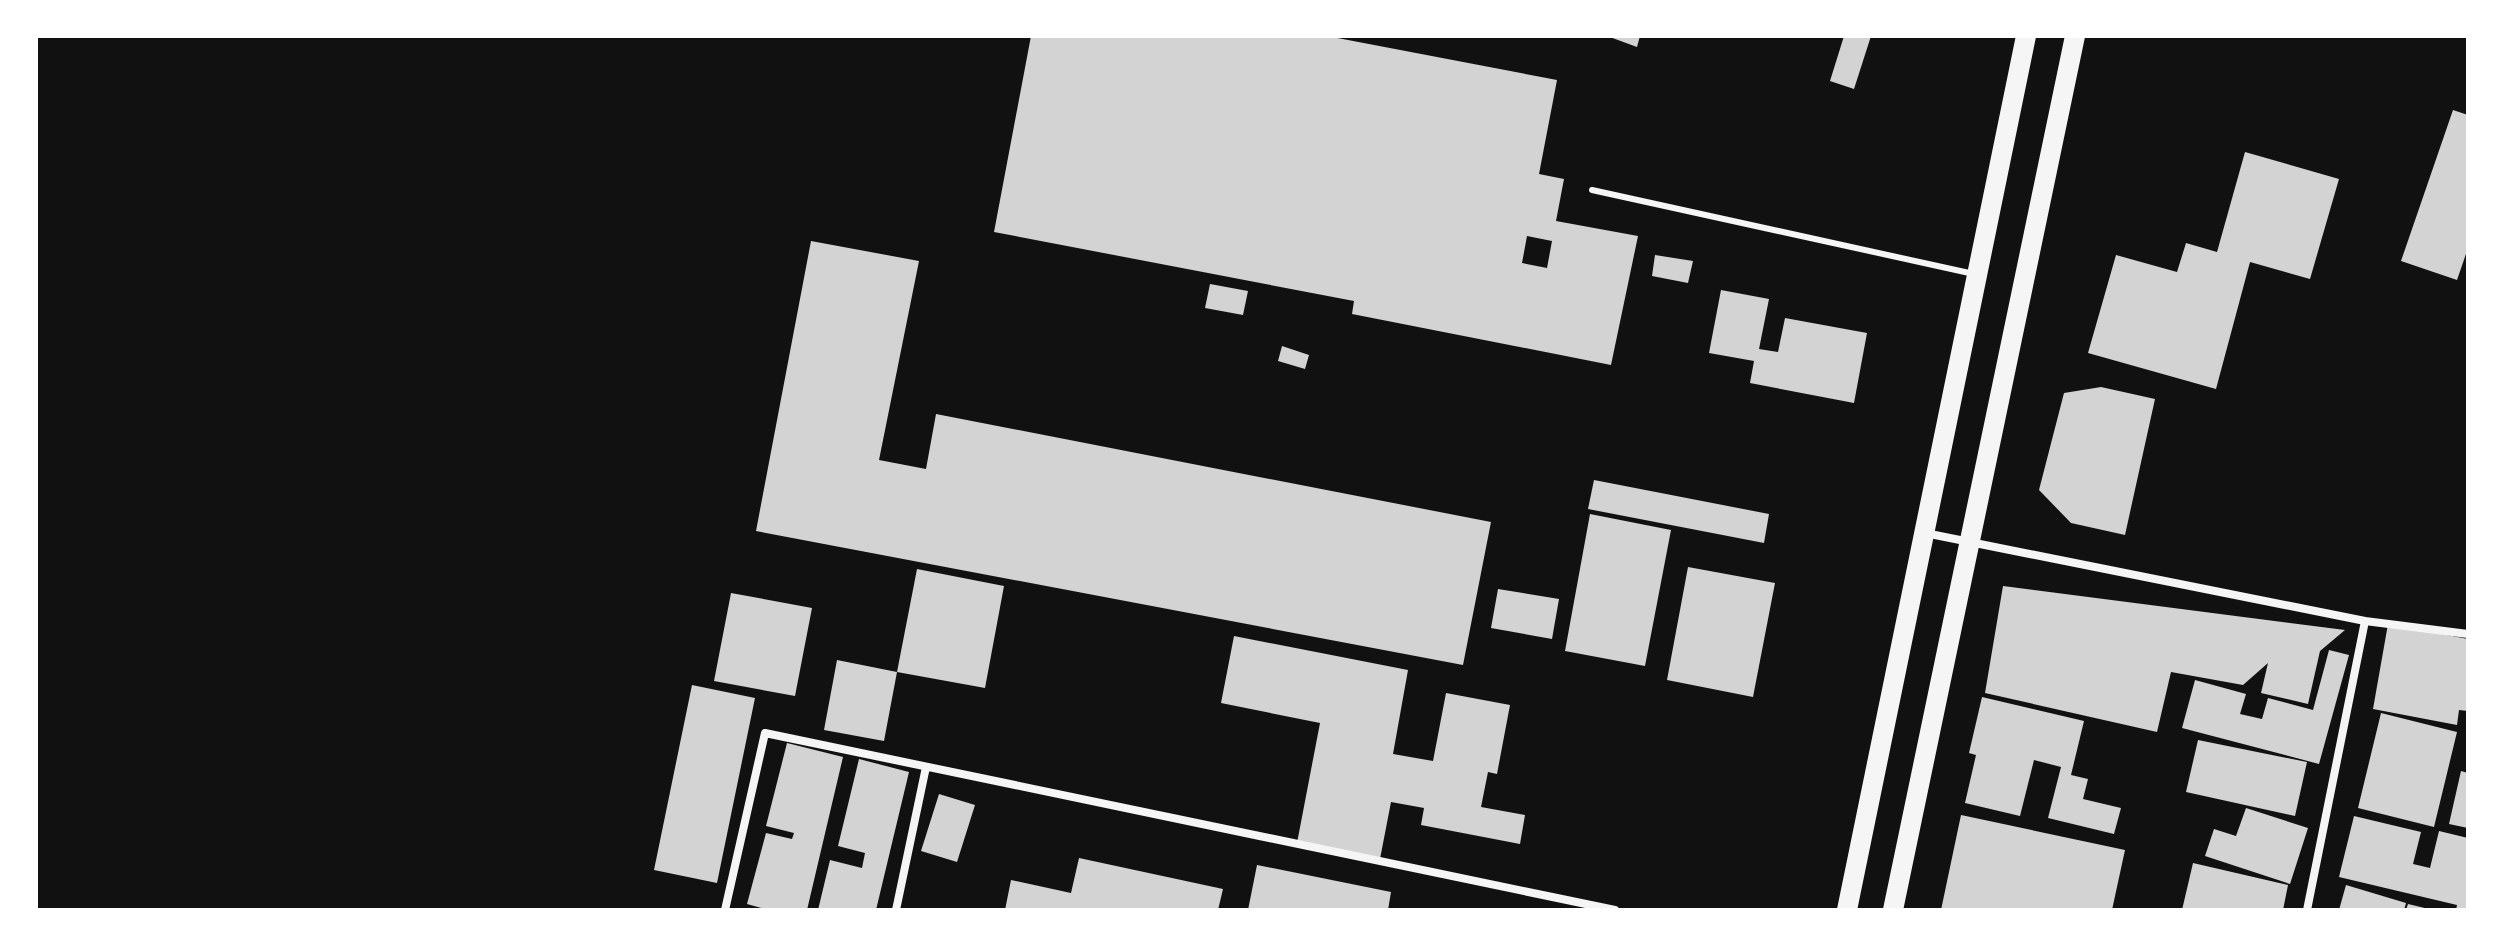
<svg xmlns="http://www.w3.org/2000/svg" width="2504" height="946" font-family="'Alegreya Sans',sans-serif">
<rect width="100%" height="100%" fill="#111"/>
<!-- building -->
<path fill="#d3d3d3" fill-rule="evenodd" d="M1031 36H1327L1557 80 1539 174 1564 179 1556 221 1638 236 1611 365 1352 314 1354 301 994 232ZM1527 236 1552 241 1547 268 1522 263Z
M1607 36H1640L1637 47Z
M1844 36H1871L1854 89 1830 81Z
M2453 110 2468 115V248L2457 280 2401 261Z
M2245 152 2339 179 2310 279 2250 262 2216 389 2088 353 2116 255 2177 272 2186 243 2217 252Z
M811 241 919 261 879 460 926 469 936 414 1491 522 1463 665 756 531Z
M1655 255 1693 261 1688 283 1652 276Z
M1210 284 1248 291 1243 315 1205 308Z
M1721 290 1769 299 1759 349 1778 352 1785 318 1867 333 1854 403 1750 383 1754 361 1709 353Z
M1282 346 1309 355 1305 369 1278 361Z
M2101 387 2155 399 2125 535 2071 523 2039 490 2064 393Z
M1594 480 1769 514 1764 543 1588 509Z
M1590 514 1671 530 1645 666 1565 651Z
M1688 567 1775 583 1753 697 1667 680Z
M917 569 1004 586 985 688 897 672Z
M2003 586 2345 630 2320 651 2308 704 2261 693 2268 663 2243 685 2171 672 2157 732 1985 693Z
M1498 589 1559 599 1552 639 1491 628Z
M731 593 812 608 795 696 714 681Z
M2388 624 2468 639V711L2459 710 2457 725 2373 709Z
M1234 636 1408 670 1393 754 1433 761 1446 693 1510 705 1497 774 1488 772 1481 807 1525 815 1520 844 1421 825 1424 808 1391 802 1380 859 1297 843 1320 723 1221 703Z
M2329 650 2349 655 2319 764 2182 728 2195 680 2246 694 2240 714 2262 719 2268 698 2313 710Z
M837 660 897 672 884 741 824 730Z
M692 685 755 698 717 883 654 870Z
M1982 697 2084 721 2071 775 2088 779 2083 799 2121 808 2114 834 2048 818 2061 767 2034 760 2020 816 1965 803 1976 755 1969 753Z
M2381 713 2457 732 2434 827 2358 808Z
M2198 740 2307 762 2295 816 2186 792Z
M787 743 843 757 807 910H768L747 904 766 833 792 839 794 833 766 826Z
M859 759 909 772 876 910H818L830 860 862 868 865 853 838 846Z
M2461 771 2468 773V828L2449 824Z
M939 794 975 805 957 862 921 851Z
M2246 808 2308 828 2290 884 2205 856 2214 829 2236 836Z
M1961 815 2125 850 2112 910H1941Z
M2354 816 2421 832 2413 864 2430 868 2439 831 2468 838V910H2456L2457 905 2339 877Z
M1079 858 1223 889 1218 910H1005L1011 880 1071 893Z
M2193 863 2288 885 2283 910H2182Z
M1257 865 1391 892 1388 910H1248Z
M2346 885 2406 903 2404 910H2339Z
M2408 904 2429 909V910H2406Z"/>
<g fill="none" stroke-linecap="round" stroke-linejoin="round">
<!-- service -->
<path stroke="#f5f5f5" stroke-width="6" d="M1592 190 1974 274"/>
<!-- minor -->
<path stroke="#f5f5f5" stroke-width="8" d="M1925 533 2365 621 2468 634
M725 910 765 733 1615 910
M896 910 926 767
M2307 910 2365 621"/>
<!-- primary -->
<path stroke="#f5f5f5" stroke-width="20" d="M1847 910 2026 36
M1893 910 2075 36"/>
</g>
<!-- border -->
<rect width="2504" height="946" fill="none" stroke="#ffffff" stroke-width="76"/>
</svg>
